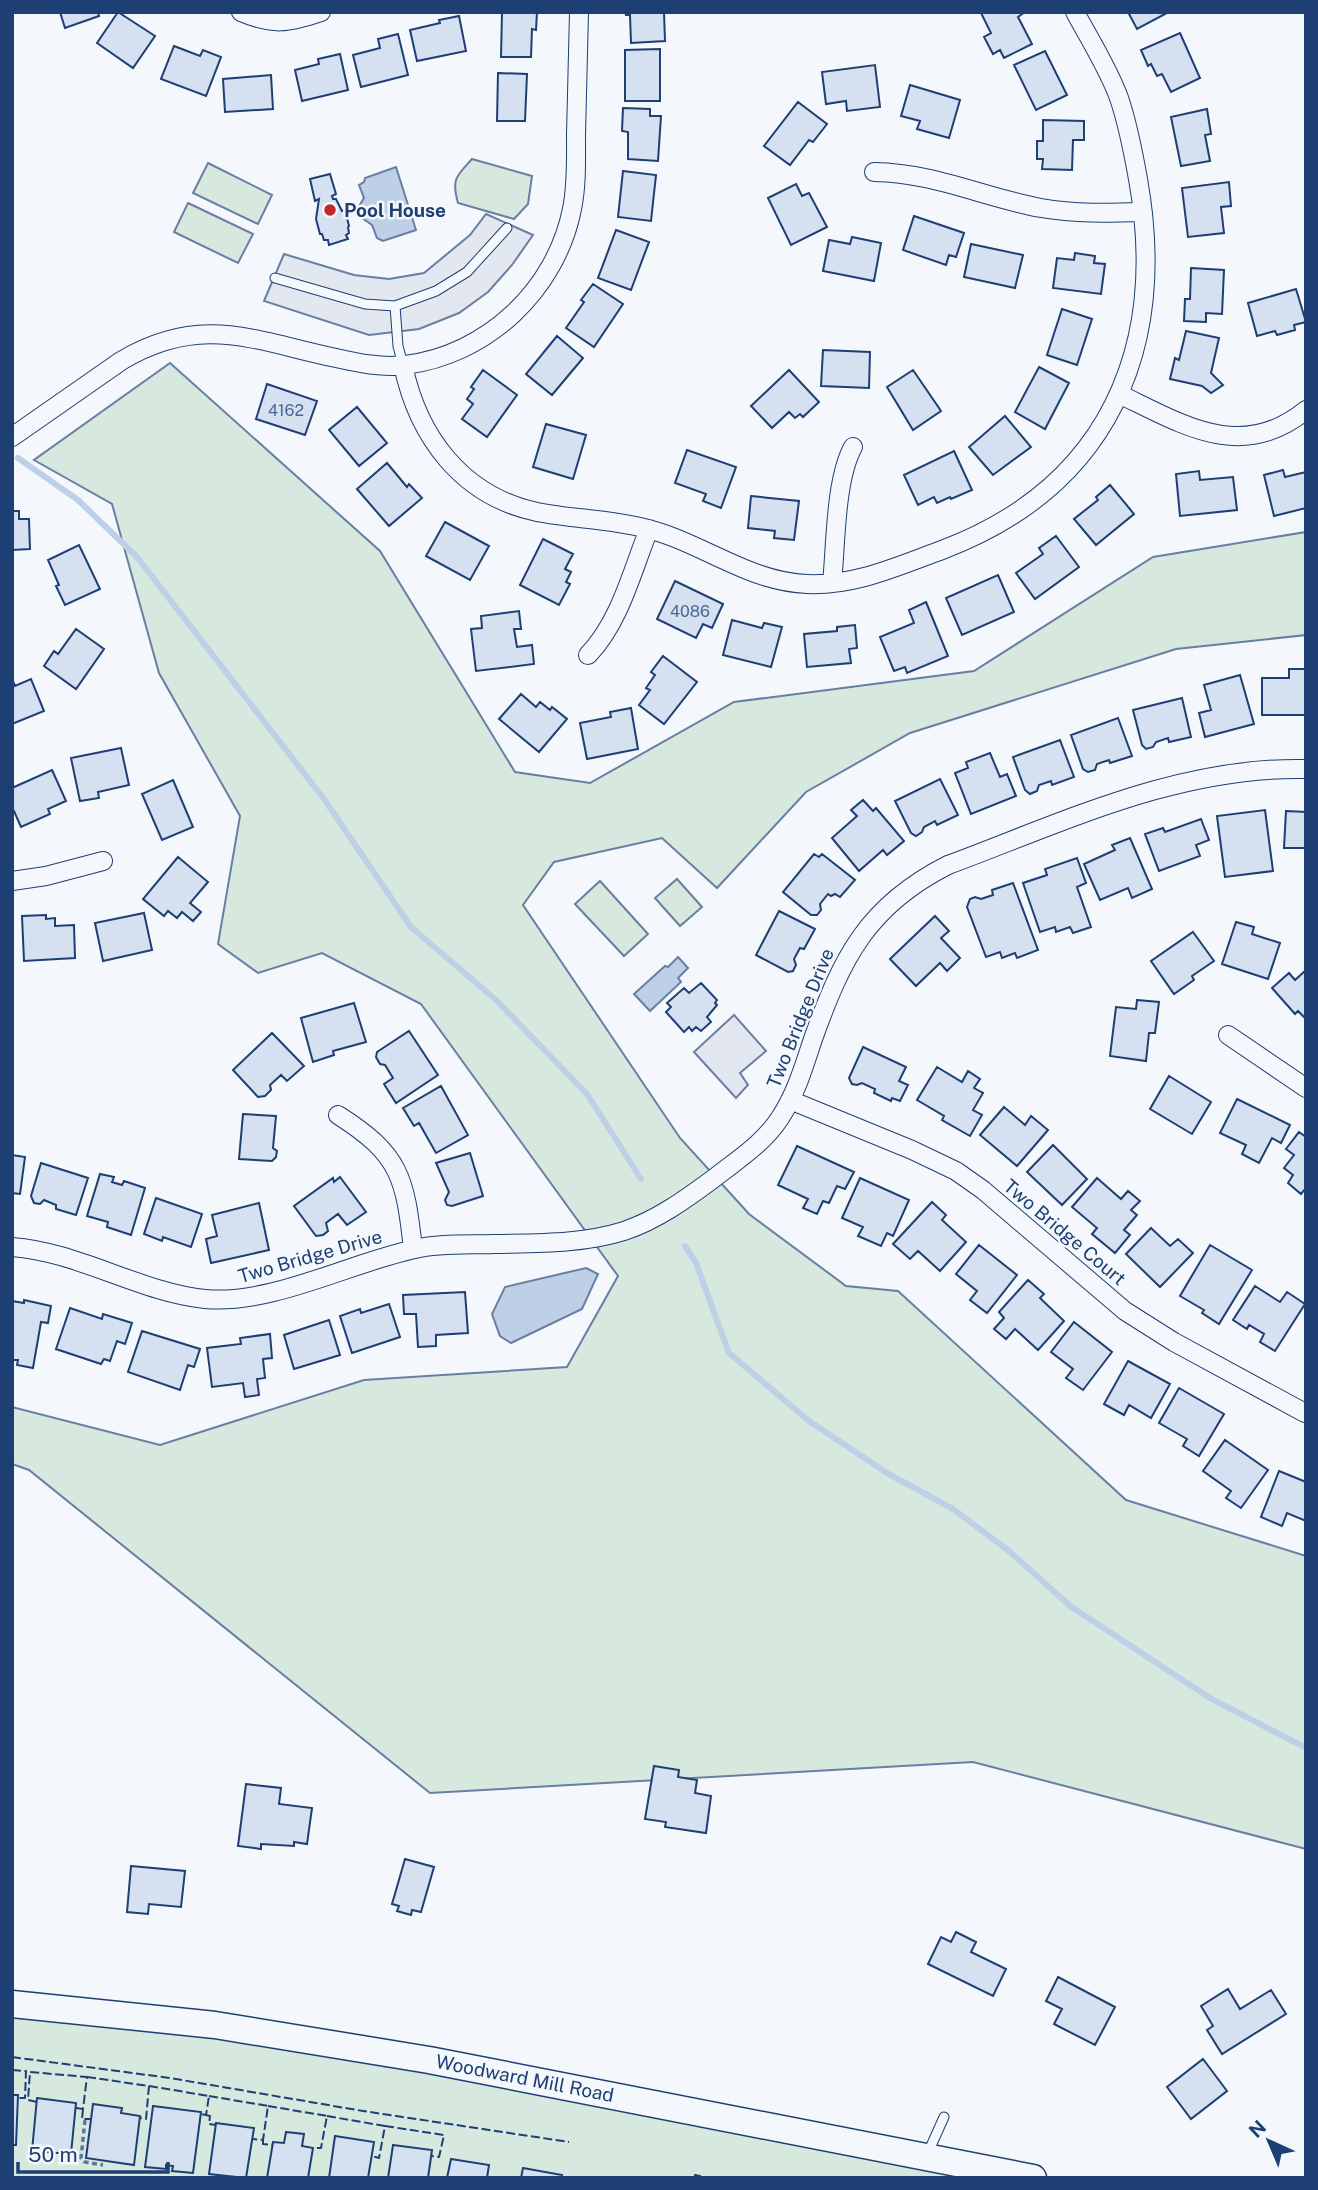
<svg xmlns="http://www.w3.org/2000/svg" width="1318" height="2190" font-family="'Public Sans',sans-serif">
<rect width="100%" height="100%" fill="#f4f7fb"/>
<!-- green -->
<path fill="#d7e8df" stroke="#687fa3" stroke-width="2" d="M472 159 532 176 528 204 514 219 458 203C451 178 457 176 472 159Z
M208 163 272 195 258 224 193 193Z
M188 203 253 234 238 263 174 232Z
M170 363 380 551 515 772 590 783 734 702 974 671 1153 557 1306 532V635L1176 649 910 733 806 792 717 888 662 838 554 862 523 905 680 1138 749 1214 846 1286 898 1291 1126 1500 1306 1556V1849L973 1762 430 1793 29 1470 12 1464V1407L160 1445 364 1380 567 1367 618 1276 421 1004 322 953 258 973 218 944 240 816 159 673 112 504 34 460Z
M677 879 702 907 680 926 655 898Z
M600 881 648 934 624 956 575 904Z
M12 2014 301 2047 986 2178H12Z"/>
<!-- parking -->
<path fill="#e3e8f0" stroke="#687fa3" stroke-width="2" d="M486 214 533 235 512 265 488 292 459 313 419 329 369 335 264 301 284 254 354 275 389 279 424 273 470 235Z
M734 1015 766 1051 740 1073 748 1085 736 1098 694 1052Z"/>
<!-- water -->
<path fill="#bed0e5" stroke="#687fa3" stroke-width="2" d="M396 167 416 230 383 241 377 238 372 225 359 216 358 208 364 198 359 185 364 182 365 178Z
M678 957 688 968 678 978 681 982 650 1011 634 994 665 966 668 967Z
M586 1268 598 1274 582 1309 511 1343 500 1336 492 1314 505 1287Z"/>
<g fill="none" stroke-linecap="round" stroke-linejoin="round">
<!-- stream -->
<path stroke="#bed0e5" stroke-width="6" d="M18 458 78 500 137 557 324 799 411 927 495 999 587 1094 641 1179
M685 1246 696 1263 729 1353 809 1421 887 1473 953 1509 1009 1551 1070 1606 1210 1698 1306 1748"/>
</g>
<!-- building -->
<path fill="#d5e0f0" stroke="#1d3f73" stroke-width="2" d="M60 12H98L99 16 65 28Z
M118 12 155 36 133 68 97 43Z
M502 12H537L536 30 532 29 531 57H501Z
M625 12H664L665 41 631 43 630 15H626Z
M1025 12 1018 17 1032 44 1004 58 1000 50 993 54 984 37 991 33 981 13Z
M1128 12H1166L1167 13 1137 29Z
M459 16 466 51 417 61 410 30 440 23 439 20Z
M1180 33 1200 78 1171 92 1162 74 1157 76 1151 64 1148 66 1141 50Z
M398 34 408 75 361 87 353 55 380 48 378 39Z
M174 46 200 56 203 50 221 57 206 96 161 79Z
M660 49V101H625V50Z
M1045 51 1067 95 1036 110 1014 65Z
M340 54 348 90 302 101 295 70 319 64 318 59Z
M875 65 880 107 847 111 846 101 826 104 822 72Z
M498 73 527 74 525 121H497Z
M271 75 273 109 225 112 223 79Z
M910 85 960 100 949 138 917 129 920 121 901 116Z
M798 102 827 124 813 142 809 140 790 165 764 146Z
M623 108 650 109V116H661L658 161 628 159V132L622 131Z
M1207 109 1211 134 1205 135 1210 161 1181 166 1171 117Z
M1043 120 1084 121V140H1073L1072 170 1042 169 1043 159H1037V141H1043Z
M623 171 656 175 651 221 618 217Z
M330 174 336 194 332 196 333 199H336L342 211 345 210 349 226 348 227 349 233 346 235 348 239 329 245 328 240H324L322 234H320L316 219 319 199 315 201 310 179Z
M1229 182 1231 206 1221 207 1224 233 1188 237 1182 188Z
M796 184 802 196 809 193 827 227 791 245 768 198Z
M914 216 964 233 956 257 949 255 946 265 903 250Z
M616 230 649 242 631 290 598 278Z
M852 237 881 243 874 281 823 271 829 240 850 244Z
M971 244 1023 255 1015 288 964 277Z
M1075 253 1095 256 1094 263 1105 264 1101 294 1053 288 1057 258 1074 260Z
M1191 268 1224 270 1222 314 1206 313V322L1184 321 1185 299H1190Z
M593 284 623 304 594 347 566 328 584 302 581 300Z
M1296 289 1306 322 1294 325 1295 330 1277 335 1275 331 1257 336 1248 303Z
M1062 309 1092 319 1077 365 1047 355Z
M1186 331 1219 338 1211 373 1223 385 1211 393 1202 386 1170 379 1175 358 1179 360Z
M557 336 583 358 552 395 526 374Z
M823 350 870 352 869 388 821 386Z
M1039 367 1069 383 1045 429 1015 412Z
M483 370 517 395 487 437 462 419 473 404 467 399 474 389 471 387Z
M789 370 819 402 803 417 800 414 795 418 789 412 772 428 751 406Z
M913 370 941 411 913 430 887 387Z
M267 384 317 401 305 435 256 419Z
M357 407 387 443 359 466 329 430Z
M1005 416 1031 447 993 475 969 447Z
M546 424 586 435 573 479 533 467Z
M687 450 736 467 721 508 703 501 706 494 675 483Z
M954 451 972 490 951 499 950 497 937 503 934 497 918 505 904 475Z
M387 463 407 487 409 484 422 498 389 526 357 489Z
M1283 470 1285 477 1306 472V508L1274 516 1264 475Z
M1199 471 1200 480 1233 477 1237 510 1180 516 1176 474Z
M1110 485 1134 514 1096 545 1074 519 1098 500 1096 497Z
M751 496 799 501 794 540 774 538 775 531 748 528Z
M12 511H19V519H29L30 549 12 550Z
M445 522 489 546 470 580 426 556Z
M1056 536 1079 567 1035 599 1016 573 1043 554 1039 548Z
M543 539 573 554 565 569 571 572 566 582 570 584 559 605 520 585Z
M79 545 100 589 65 605 56 586 59 585 48 560Z
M998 575 1014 612 962 635 946 598Z
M675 581 723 604 712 628 703 624 696 638 657 619Z
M926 602 948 656 907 673 905 667 894 671 880 637 914 623 909 610Z
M519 611 521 629H514L517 647 532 645 534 664 476 671 471 629 482 628 481 616Z
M732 620 762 628 764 623 782 627 771 667 723 655Z
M855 625 857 648 849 649 851 663 807 667 804 634 837 631V627Z
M76 629 104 649 76 689 44 666 54 651 58 654Z
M663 656 697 682 664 724 639 705 650 690 646 688 655 675 651 672Z
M1289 669H1306V715H1262V678H1289Z
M1240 675 1254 724 1205 737 1199 713 1211 710 1204 685Z
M12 679 15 686 31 679 44 711 12 724Z
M521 694 536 707 540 702 550 710 552 707 567 719 539 752 499 719Z
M1182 698 1191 737 1169 742 1168 738 1156 742 1153 747 1146 749 1142 745 1133 710Z
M631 708 638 749 587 759 580 723 611 717 610 712Z
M1118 718 1132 756 1110 763 1109 760 1097 764 1095 770 1088 772 1083 769 1071 735Z
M1060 740 1074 777 1052 785 1051 781 1039 785 1037 791 1030 794 1025 790 1013 757Z
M121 748 129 785 98 792 99 798 80 801 71 758Z
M990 753 1000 777 1007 774 1016 796 971 814 955 773 968 768 966 762Z
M52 770 66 801 48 809 50 814 21 827 14 811 12 812V788Z
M940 779 958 815 937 825 935 821 924 827 922 832 916 836 911 833 895 801Z
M173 780 193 827 162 840 142 794Z
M863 800 873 811 876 808 904 841 887 855 883 850 859 871 832 838 857 816 851 810Z
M1265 810 1273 871 1225 877 1217 816Z
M1286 811 1306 812V848H1284Z
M1201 819 1209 840 1196 845 1200 856 1159 871 1145 834 1163 828 1165 832Z
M1130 838 1152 889 1132 898 1128 888 1100 900 1084 864 1115 850 1112 845Z
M814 854 819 857 822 854 855 880 840 897 835 894 831 896 828 894 820 904 821 910 817 915H811L783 892Z
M178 857 208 882 190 903 201 912 193 921 182 912 177 918 168 911 164 916 143 899Z
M1077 858 1086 883 1077 887 1091 927 1073 933 1070 927 1056 932 1055 927 1040 932 1023 883 1047 875 1045 869Z
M1013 883 1038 950 1017 958 1015 953 1002 958 1000 952 986 957 967 907 970 899 975 897 981 899 993 895 992 890Z
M779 911 815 929 804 949 800 948 794 959 796 965 793 971 788 972 756 955Z
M144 913 152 950 103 961 95 923Z
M46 915V919L55 918V926L74 925 75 958 24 961 22 916Z
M935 916 949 931 941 938 960 958 947 971 940 963 916 986 890 959Z
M1236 922 1254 927 1252 934 1280 943 1268 979 1222 964Z
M1193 932 1214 961 1192 976 1194 980 1174 994 1151 961Z
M1306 970V1019L1298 1011 1295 1014 1272 988 1289 973 1295 980Z
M701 983 717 1000 715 1003 717 1005 707 1017 711 1022 701 1031 696 1027 692 1031 689 1027 684 1032 666 1012 671 1007 667 1003 684 988 689 993Z
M1137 1000 1159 1002 1155 1033H1149L1146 1061 1110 1056 1116 1007 1136 1009Z
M354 1003 366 1042 333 1051 334 1055 313 1062 301 1018Z
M409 1031 438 1075 396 1103 384 1084 393 1078 385 1065 380 1064 376 1057 377 1052Z
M272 1033 304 1066 287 1081 281 1075 270 1085 271 1090 265 1096 258 1097 233 1070Z
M863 1047 906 1067 899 1081 908 1085 900 1101 892 1098 891 1101 874 1093 875 1089 862 1083 857 1085 852 1084 849 1078Z
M937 1067 962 1082 968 1071 980 1079 974 1088 983 1093 973 1110 982 1115 970 1136 942 1120 944 1116 917 1100Z
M1169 1076 1211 1102 1192 1134 1150 1109Z
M441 1086 468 1135 436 1153 419 1123 414 1126 403 1108Z
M1237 1099 1290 1125 1281 1143 1272 1138 1259 1163 1242 1154 1246 1145 1220 1133Z
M1004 1107 1025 1125 1031 1116 1048 1130 1017 1166 980 1135Z
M243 1114 276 1116 273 1148 277 1151 276 1157 272 1161 239 1159Z
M1299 1132 1306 1137V1188L1301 1194 1288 1183 1293 1175 1284 1168 1294 1155 1286 1149Z
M1053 1145 1087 1179 1062 1205 1027 1172Z
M797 1146 854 1172 845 1189 837 1186 829 1203 823 1201 817 1214 803 1208 808 1199 778 1185Z
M470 1153 483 1196 452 1206 447 1205 445 1200 449 1192 436 1163Z
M12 1155 25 1157 20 1194 12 1193Z
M41 1163 88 1178 76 1215 56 1209V1205L44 1200 40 1204 34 1203 31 1196Z
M100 1174 114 1177 112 1182 122 1185 124 1181 145 1188 131 1235 107 1227 108 1222 87 1216Z
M340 1177 366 1212 347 1225 338 1214 326 1223 328 1231 323 1235 316 1236 294 1206 333 1178 334 1182Z
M860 1178 909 1200 893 1236 887 1233 881 1246 858 1236 863 1227 842 1218Z
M1097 1178 1121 1199 1128 1191 1140 1201 1131 1210 1137 1215 1124 1230 1130 1235 1115 1253 1092 1234 1097 1228 1072 1207Z
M156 1198 202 1214 191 1247 163 1237 162 1241 144 1234Z
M932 1202 946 1215 942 1220 966 1242 940 1271 918 1251 910 1259 893 1244Z
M259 1203 269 1250 211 1263 206 1239 217 1236 212 1215Z
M1151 1228 1170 1246 1178 1239 1193 1253 1160 1287 1126 1254Z
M979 1245 1017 1275 987 1313 970 1300 977 1291 956 1274Z
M1210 1245 1252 1270 1219 1324 1202 1313 1204 1310 1180 1296Z
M1028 1280 1044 1294 1040 1298 1064 1321 1038 1350 1015 1329 1006 1339 994 1329 1004 1318 999 1312Z
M1255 1286 1280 1302 1287 1292 1305 1304 1275 1351 1260 1342 1264 1334 1249 1325 1247 1329 1233 1320Z
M465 1292 468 1333 436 1335V1346L418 1347 416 1314H404L403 1295Z
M24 1300 51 1306 48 1323 41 1322 33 1368 17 1365 18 1360H12V1301L24 1303Z
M389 1304 400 1337 352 1353 340 1316 360 1309 361 1313Z
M70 1308 102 1319 103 1314 132 1323 125 1344 117 1341 110 1361 104 1359 101 1364 56 1349Z
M329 1320 340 1355 294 1369 284 1335Z
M1074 1322 1112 1352 1083 1390 1066 1378 1073 1369 1051 1352Z
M142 1331 200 1349 194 1367 188 1365 180 1390 128 1372Z
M270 1334 272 1358 263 1359 265 1378 257 1379 259 1395 245 1397 243 1383 212 1387 207 1348 241 1344 240 1338Z
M1128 1361 1170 1384 1151 1418 1129 1405 1124 1415 1104 1404Z
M1179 1388 1224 1414 1199 1456 1183 1446 1187 1439 1159 1423Z
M1225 1440 1268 1470 1241 1508 1226 1498 1231 1491 1203 1471Z
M1279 1471 1306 1482V1521L1287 1513 1282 1526 1261 1517Z
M654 1766 679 1770 678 1777 697 1780 695 1793 711 1796 706 1833 665 1827 666 1822 645 1819Z
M246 1784 281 1788 279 1804 312 1808 307 1844 294 1842V1846L261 1844V1849L238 1846Z
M405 1859 434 1867 421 1912 412 1910 411 1915 397 1911 399 1906 392 1904Z
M131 1866 185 1871 181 1907 149 1904 148 1914 127 1912Z
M956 1932 976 1942 971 1952 1006 1969 993 1996 928 1964 941 1937 951 1942Z
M1058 1977 1115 2007 1095 2045 1054 2024 1062 2009 1046 2001Z
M1228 1989 1240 2009 1271 1990 1286 2014 1222 2054 1207 2030 1213 2026 1201 2006Z
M1203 2059 1227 2091 1191 2119 1167 2087Z
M12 2095H18L16 2145H12Z
M37 2098 76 2103 71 2154 32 2151Z
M93 2104 122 2108 121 2113 140 2116 134 2165 86 2158Z
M153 2106 201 2112 193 2173 172 2171 173 2166 166 2165V2169L145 2167Z
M216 2123 254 2128 246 2178 209 2174Z
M286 2132 304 2134 302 2146 313 2148 308 2178H267L273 2142 284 2143Z
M335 2136 374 2142 368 2178H329Z
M393 2145 432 2150 428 2178H388Z
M451 2159 489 2165 487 2178H447Z
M523 2168 562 2175 561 2178H521Z"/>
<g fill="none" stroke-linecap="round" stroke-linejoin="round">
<!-- lane casing -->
<g stroke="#1d3f73" stroke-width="11">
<path id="lane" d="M275 278 365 304 395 306
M403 365 398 346 395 306 436 291 467 272 507 228
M927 2155 944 2117"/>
</g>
<!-- street casing -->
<g stroke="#1d3f73" stroke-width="20">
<path id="street" d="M241 12C274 26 288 23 321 12
M874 172C935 173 982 197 1041 208 1075 214 1109 213 1143 212
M403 365C418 437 462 496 537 512 572 519 609 519 644 528 700 541 748 582 807 584 855 586 898 566 942 550 1109 487 1168 348 1138 179 1133 151 1128 124 1119 98 1108 68 1090 40 1075 12
M1119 394C1182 424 1241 463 1306 410
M12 437 121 361C201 313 255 341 336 358 358 363 382 368 405 365 487 355 556 290 572 209 577 185 576 159 576 135 577 94 578 53 579 12
M832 583C836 544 835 480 853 447
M588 655C620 622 632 571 649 529
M12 881 46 876 103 861
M1228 1035 1306 1088
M790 1100 912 1150 956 1171 983 1190 1125 1311 1174 1342 1305 1413
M338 1115C401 1155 405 1178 413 1249
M12 1247C79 1252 139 1292 205 1299 272 1305 349 1263 415 1249 441 1243 468 1245 494 1244 538 1243 583 1244 624 1231 657 1220 686 1199 713 1179 737 1160 763 1144 780 1118 796 1094 804 1066 813 1039 842 958 867 906 948 865 1064 822 1179 766 1306 769"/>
</g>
<!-- secondary casing -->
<g stroke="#1d3f73" stroke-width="29">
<path id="secondary" d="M12 2004 215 2025 429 2060 1033 2178"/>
</g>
<!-- path -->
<path stroke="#5e769c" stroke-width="3.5" stroke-dasharray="5 3.5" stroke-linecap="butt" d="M85 2120 81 2158 85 2162 103 2165"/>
<!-- lane -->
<use href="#lane" stroke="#f4f7fb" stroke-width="9"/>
<!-- street -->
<use href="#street" stroke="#f4f7fb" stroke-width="18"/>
<!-- secondary -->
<use href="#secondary" stroke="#f4f7fb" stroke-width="26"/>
<!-- fence -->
<path stroke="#1d3f73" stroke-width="2" stroke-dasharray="9 3.5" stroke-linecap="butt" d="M12 2057 170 2078 363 2111 569 2142
M12 2070 26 2071 25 2098H18
M87 2077 149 2086 146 2119 140 2118
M149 2086 209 2096 206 2115 201 2114
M209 2096 268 2106 263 2140 252 2139
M37 2102 28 2100 30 2072 87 2077 83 2109 76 2108
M268 2106 327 2116 321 2148H313
M83 2109 82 2119H90
M206 2115 210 2116 209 2124 216 2125
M327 2116 385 2126 379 2158 372 2156
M385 2126 444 2135 439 2157 431 2156
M263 2140V2144L273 2145
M695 2178V2175L710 2178"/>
</g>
<!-- markers -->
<circle fill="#c62828" stroke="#f4f7fb" stroke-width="2.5" cx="330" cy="210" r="7"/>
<g text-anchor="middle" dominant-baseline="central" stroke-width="5" stroke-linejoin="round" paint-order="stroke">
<!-- number labels -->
<g font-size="16" fill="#4b6792">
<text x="286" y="410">4162</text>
<text x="690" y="611">4086</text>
</g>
<!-- poi labels -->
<g font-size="19" font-weight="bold" fill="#1d3f73" stroke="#f4f7fb" text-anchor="start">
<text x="344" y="210">Pool House</text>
</g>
<!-- street labels -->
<g font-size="19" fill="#1d3f73" stroke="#f4f7fb">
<text transform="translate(800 1018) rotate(-68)">Two Bridge Drive</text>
<text transform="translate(1065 1232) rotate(40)">Two Bridge Court</text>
<text transform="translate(310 1256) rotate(-16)">Two Bridge Drive</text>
<text transform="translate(525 2078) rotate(11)">Woodward Mill Road</text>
</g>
</g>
<!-- border -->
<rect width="1318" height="2190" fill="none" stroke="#1d3f73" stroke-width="28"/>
<!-- north arrow -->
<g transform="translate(1269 2141) rotate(316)" stroke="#f4f7fb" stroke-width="5" paint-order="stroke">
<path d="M0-5L12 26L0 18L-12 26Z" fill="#1d3f73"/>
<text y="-10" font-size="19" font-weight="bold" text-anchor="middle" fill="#1d3f73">N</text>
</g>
<!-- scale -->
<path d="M18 2162v10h150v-10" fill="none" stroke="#1d3f73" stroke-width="3.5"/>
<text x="28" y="2162" font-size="21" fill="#1d3f73" stroke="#f4f7fb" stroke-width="5" paint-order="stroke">50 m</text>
</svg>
